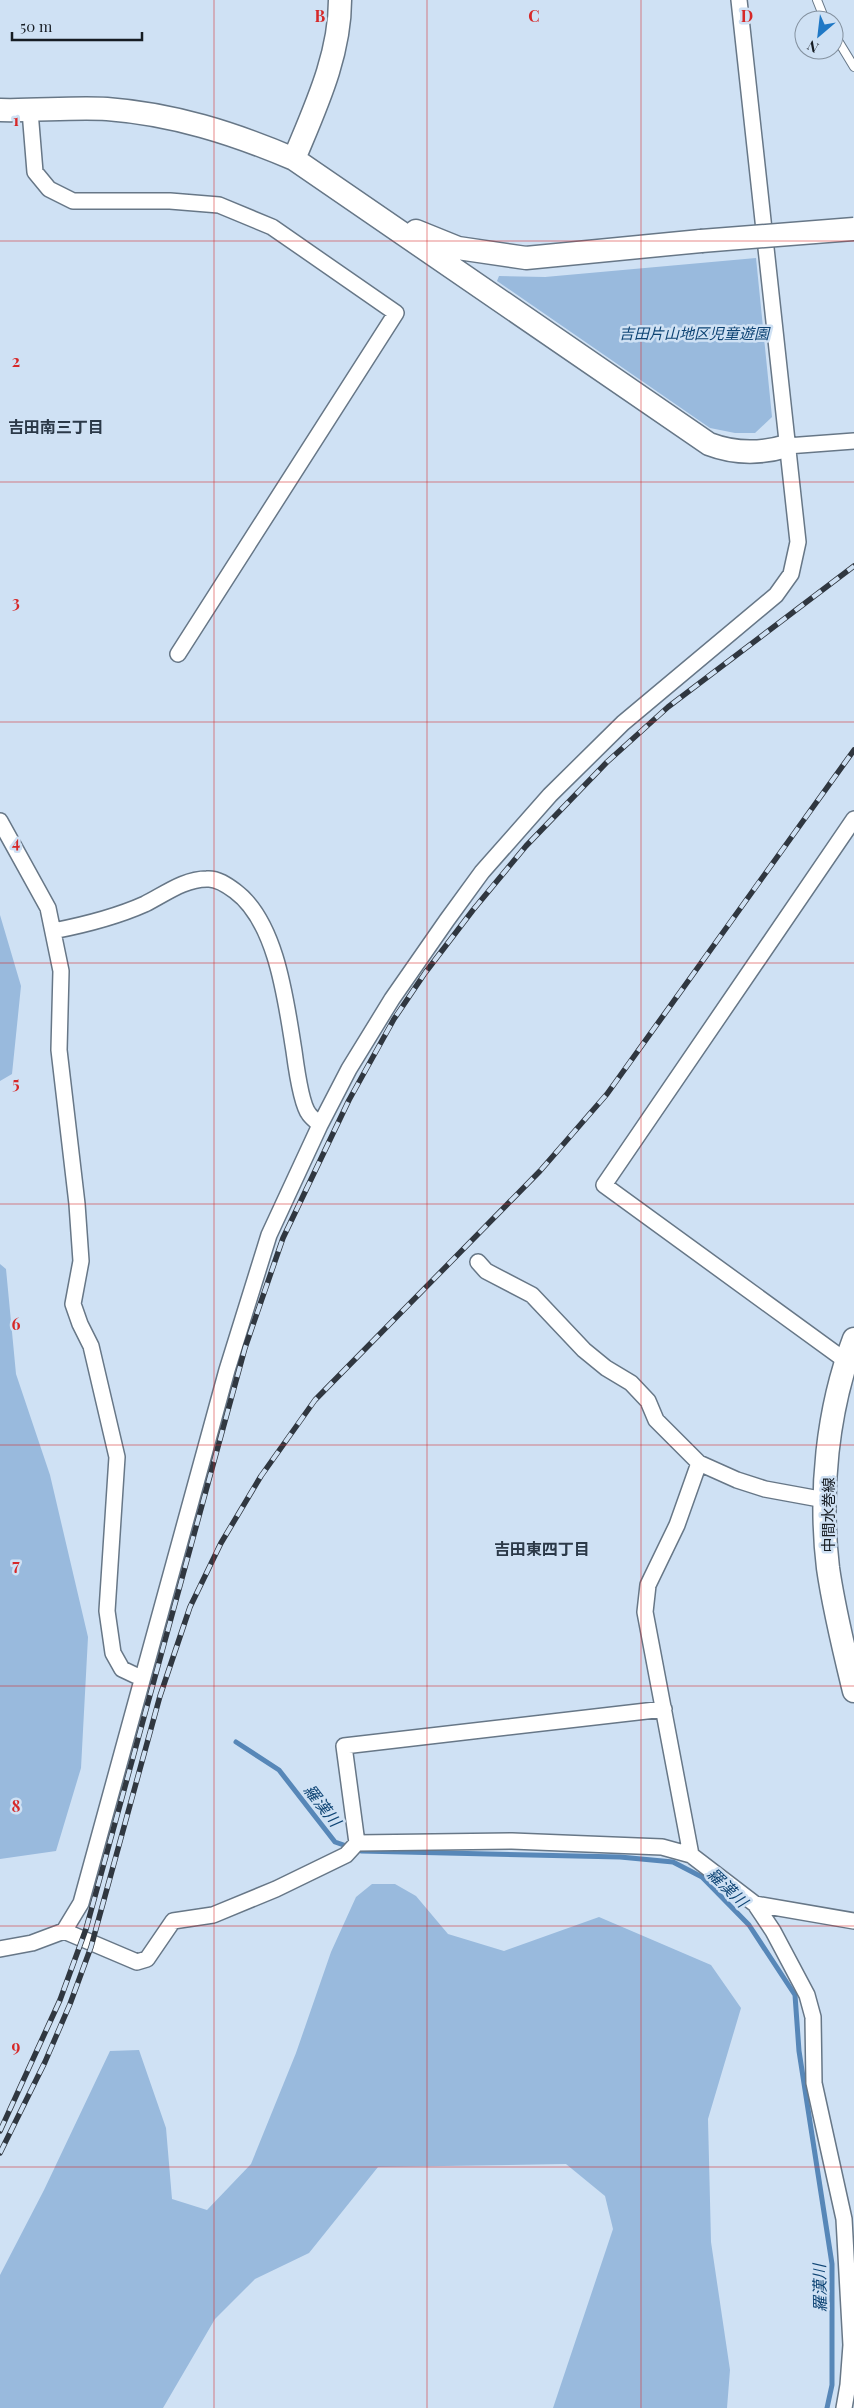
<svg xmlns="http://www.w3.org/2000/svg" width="854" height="2408" font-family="'Playfair Display','Noto Sans JP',serif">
<rect width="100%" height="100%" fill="#cfe1f4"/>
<!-- green -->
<path fill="#99badd" d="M756 258 772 417 755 433H735L710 428 497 281 499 276 545 277Z
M0 915 21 986 12 1074 0 1081Z
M0 1264 6 1269 16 1374 50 1475 88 1637 81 1768 56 1851 0 1859Z
M372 1884H395L416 1896 448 1934 504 1951 599 1917 711 1965 741 2008 708 2119 711 2242 730 2370 727 2408H553L613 2229 605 2196 566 2164 378 2167 309 2253 255 2279 215 2319 163 2408H0V2275L44 2190 110 2051 139 2050 166 2128 172 2199 207 2210 251 2164 296 2053 331 1952 356 1897Z"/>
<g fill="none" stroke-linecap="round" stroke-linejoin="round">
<!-- stream -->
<path stroke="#5787b8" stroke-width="5" d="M236 1742 279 1770 335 1842 361 1851 620 1857 673 1862 702 1877 749 1925 795 1995 799 2051 832 2264V2385L827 2408"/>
<!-- lane casing -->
<g stroke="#677787" stroke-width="10">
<path id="lane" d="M817 0 825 20
M834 34 854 67"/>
</g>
<!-- street casing -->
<g stroke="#677787" stroke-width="18">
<path id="street" d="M30 111 35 172 49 189 73 201H170L219 205 272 227 396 313 178 654
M787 446 854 441
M0 821 48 908 61 971 59 1050 77 1204 81 1261 73 1304 80 1324 91 1346 117 1457 107 1611 113 1653 122 1669 141 1678
M53 931C84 925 116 917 145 904 165 894 184 879 207 879 217 878 227 885 235 891 277 922 286 1002 294 1051 296 1066 301 1104 309 1114 312 1118 316 1121 320 1125
M478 1262 486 1271 532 1295 584 1350 606 1368 631 1383 648 1401 656 1420 699 1463 737 1480 765 1489 825 1500
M846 1361 604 1185 854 819
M357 1843 344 1746 664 1709
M691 1855 645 1612 648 1585 677 1525 699 1463
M755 1904 854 1921
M64 1931 137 1962 147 1959 173 1921 213 1915 276 1889 346 1855 357 1843 512 1841 662 1847 691 1855 755 1904 773 1931 807 1995 813 2017 814 2083 844 2219 851 2345 848 2385 844 2408
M0 1949 32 1943 64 1931 81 1903 227 1370 269 1235 320 1125 349 1069 392 999 447 920 482 872 550 795 623 723 776 595 791 574 798 542 739 0"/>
</g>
<!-- secondary casing -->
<g stroke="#677787" stroke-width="25">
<path id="secondary" d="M0 110C35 111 72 107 107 109 173 114 233 133 294 159L709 444C735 454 760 454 787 446
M294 159C315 108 340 56 340 0
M416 231 458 248 526 258 701 241
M854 1339C827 1410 819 1493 828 1568 834 1610 844 1650 854 1691"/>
</g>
<!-- lane -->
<use href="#lane" stroke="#fff" stroke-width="8"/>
<!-- street -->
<use href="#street" stroke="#fff" stroke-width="15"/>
<!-- secondary -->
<use href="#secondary" stroke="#fff" stroke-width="22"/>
<!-- rail casing -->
<g stroke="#303740" stroke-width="5.5">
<path id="rail" d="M0 2131 60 2000 86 1929 245 1348 283 1238 349 1100 394 1019 425 973 473 910 526 846 607 762 668 707 854 566
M0 2153 45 2062 70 2004 91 1947 160 1696 190 1607 221 1543 261 1476 315 1400 540 1171 607 1094 854 750"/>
</g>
<!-- rail -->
<use href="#rail" stroke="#cfe1f4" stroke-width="4" stroke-dasharray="11" stroke-linecap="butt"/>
<!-- secondary-bridge casing -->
<g stroke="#677787" stroke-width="25" stroke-linecap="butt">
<path id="secondary-bridge" d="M701 241 854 229"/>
</g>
<!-- secondary-bridge -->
<use href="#secondary-bridge" stroke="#fff" stroke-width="22"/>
</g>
<!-- grid -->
<path fill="none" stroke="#d62828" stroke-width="1" stroke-opacity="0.55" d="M214 0V2408M427 0V2408M641 0V2408M0 241H854M0 482H854M0 722H854M0 963H854M0 1204H854M0 1445H854M0 1686H854M0 1926H854M0 2167H854"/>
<g text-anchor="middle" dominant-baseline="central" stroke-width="5" stroke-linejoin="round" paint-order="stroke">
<!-- park labels -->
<g font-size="15" font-style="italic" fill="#0d4373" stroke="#cfe1f4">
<text x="694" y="333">吉田片山地区児童遊園</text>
</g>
<!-- street labels -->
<g font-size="15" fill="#161c23" stroke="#cfe1f4">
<text transform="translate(828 1515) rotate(-90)">中間水巻線</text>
</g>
<!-- neighbourhood labels -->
<g font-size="16" font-weight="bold" fill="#2b3948" stroke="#cfe1f4">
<text x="56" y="426">吉田南三丁目</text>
<text x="542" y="1548">吉田東四丁目</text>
</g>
<!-- water labels -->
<g font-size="16" font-style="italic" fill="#0f4575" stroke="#cfe1f4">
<text transform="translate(323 1805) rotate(52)">羅漢川</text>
<text transform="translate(728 1887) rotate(44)">羅漢川</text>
<text transform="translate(819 2288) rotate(-91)">羅漢川</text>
</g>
</g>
<g font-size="16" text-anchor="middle" font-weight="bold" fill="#d62828" stroke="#cfe1f4" stroke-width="5" stroke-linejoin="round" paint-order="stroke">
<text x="320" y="22">B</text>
<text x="534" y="22">C</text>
<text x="747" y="22">D</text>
<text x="16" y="126">1</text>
<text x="16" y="367">2</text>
<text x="16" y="608">3</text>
<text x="16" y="848">4</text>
<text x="16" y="1089">5</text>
<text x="16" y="1330">6</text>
<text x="16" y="1571">7</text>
<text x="16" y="1812">8</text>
<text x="16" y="2052">9</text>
</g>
<!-- north arrow -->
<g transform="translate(819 35) rotate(208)"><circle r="24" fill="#cfe1f4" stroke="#8592a0"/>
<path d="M0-4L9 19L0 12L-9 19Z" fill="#1f78c5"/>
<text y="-8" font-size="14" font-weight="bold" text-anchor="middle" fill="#161c23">N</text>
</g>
<!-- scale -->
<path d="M12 32v8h130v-8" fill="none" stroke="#161c23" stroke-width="2.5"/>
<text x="20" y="32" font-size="15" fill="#161c23" stroke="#cfe1f4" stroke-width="4" paint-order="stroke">50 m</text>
</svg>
